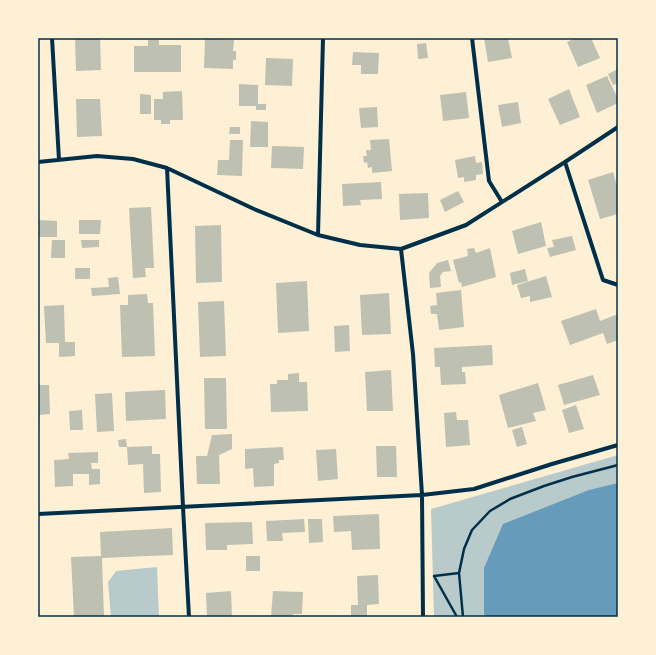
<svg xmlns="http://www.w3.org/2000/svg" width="656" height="655" font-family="'PT Sans Narrow',sans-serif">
<rect width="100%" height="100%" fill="#fdf0d5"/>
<!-- green -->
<path fill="#b9caca" d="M618 455V617H434L431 509Z
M157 567 159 617H111L108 582 116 571Z"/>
<!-- water -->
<path fill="#669bbc" d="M618 483V617H485L484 613V568L503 524 589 490Z"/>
<!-- building -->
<path fill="#bec0b2" d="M75 38H100L101 70 76 71Z
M484 38H508L512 58 488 62Z
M575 38H591L600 58 578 67 567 42Z
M205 39 234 40 233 51H236V60H233V69L204 68Z
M148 40H159V45H181V72H134V46H148Z
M426 43 428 58 418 59 417 44Z
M353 52 379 53 378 74H361V65H352Z
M266 58 293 59 292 86 265 85Z
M618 69V83L613 85 608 74Z
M607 76 618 99V103L597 113 586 85Z
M239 84 258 85V104H266V110H256V106H239Z
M569 89 580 117 560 125 548 99Z
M182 91 183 120H170V124H161V120H154V99H163V92Z
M466 92 469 118 443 121 440 95Z
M140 94 151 95V114H140Z
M76 99H100L102 136 77 137Z
M518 102 521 123 502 127 498 105Z
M377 107 378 127 361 128 359 108Z
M251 121 268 122V147H250Z
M230 127H240V134H229Z
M389 139 392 171 372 173V167L368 168 367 162 364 163 363 156H367L366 150H371L370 140Z
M230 140H243L242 176 217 175 218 160H229Z
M272 146 304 147 303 169 271 168Z
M475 156 476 163 482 162 483 174 476 175V180L464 182V177L458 178 455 160Z
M613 172 618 190V214L600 219 588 180Z
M381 182 382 199 360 200 361 205 343 206 342 184Z
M458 191 464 202 445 212 440 200Z
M428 193 429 218 400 220 399 194Z
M151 207 154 268H145L146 277 133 278 129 208Z
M38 220 57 221V237H38Z
M79 220H101L100 234H79Z
M541 222 546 246 518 254 512 231Z
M221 225 222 282 196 283 195 226Z
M572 236 576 250 550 257 547 248 554 247 552 240Z
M52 240H65V258H51Z
M81 240H99V247L82 248Z
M474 248 476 253 490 248 496 277 462 287 461 282 459 283 453 260 468 256 467 249Z
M448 260 451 271 443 272 440 276 441 287 430 288 429 273 437 263Z
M75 268H90V279H75Z
M525 269 528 281 512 285 510 273Z
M546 276 552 297 530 302V296L521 298 517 285Z
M118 277 120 294 92 296 91 288 109 287 108 278Z
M307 281 309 331 278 333 276 283Z
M461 290 464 327 439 330 437 314H431L430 306 437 305 436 293Z
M389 293 391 334 362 335 360 295Z
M147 294 148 303H153L155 356 122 357 120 305H128V295Z
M224 301 226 356 200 357 198 302Z
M64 305 65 342H75V356L59 357V343H46L44 306Z
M596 309 600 321 618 314V340L607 344 603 333 570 345 561 321Z
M349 325 350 351 335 352 334 326Z
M492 345 493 365 462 367V372H465L466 384 441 385 440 367H435L434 348Z
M391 370 393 411H367L365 372Z
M299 373V382H307L308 411 271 412 270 384H277V380H288V374Z
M593 375 600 395 564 405 558 385Z
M204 378H226L227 429H205Z
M538 383 546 410 533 413 536 421 508 428 499 395Z
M38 385H49L50 414 39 415 40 425H38Z
M165 390 166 419 126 421 125 392Z
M112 393 114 431 97 432 95 394Z
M576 405 584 429 569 433 562 410Z
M82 410 83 430H70L69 411Z
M456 412 457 420H468L470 445 446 447 444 413Z
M522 427 527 444 517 447 512 430Z
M232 434V449L219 455 220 484H197L196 456H207L212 435Z
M126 439 127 447H119L118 440Z
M152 446V454H160L161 492 144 493 143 464 128 465 127 447Z
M376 446H396L397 477H377Z
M283 447 284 460H279V463L274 464V486L254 487 253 468 245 469V449Z
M336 449 338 479 318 481 316 450Z
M98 452V463H91L92 469H100V484L89 485V474H73V486L55 487 54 460 69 459 68 453Z
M379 514 380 549 352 550 351 531 334 532 333 516Z
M304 519 305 532 282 533 283 541H267L266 521Z
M308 519H322L323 542 309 543Z
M252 522 253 544 227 545V550H206L205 523Z
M172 528 173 555 102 558 104 617H74L71 557 101 556 100 532Z
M246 556H260V571H246Z
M378 575 379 604 367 605V616H351V605H358L357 576Z
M231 591 232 617H207L206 593Z
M273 591 303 592 302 614H293V617H271Z"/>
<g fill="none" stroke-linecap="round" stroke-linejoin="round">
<!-- path -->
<path stroke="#003049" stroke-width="2.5" d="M434 576 457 617
M434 576 459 573
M463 617 459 573 464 549 472 530 490 511 510 499 544 486 572 477 618 465"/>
<!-- minor -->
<path stroke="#003049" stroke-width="4" d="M52 38 59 160
M472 38 489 181 502 202
M38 162 97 156 133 159 167 168 254 209 318 235 360 245 401 249 466 225 565 162 618 127
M565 162 603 280 618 285
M167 168 183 507 189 617
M318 235 323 38
M401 249 413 354 422 495 423 617
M38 514 422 495 474 489 552 464 618 445"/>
</g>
<!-- border -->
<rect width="656" height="655" fill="none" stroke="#fdf0d5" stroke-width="78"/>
<rect x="39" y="39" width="578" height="577" fill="none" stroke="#003049" stroke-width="1.5"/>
</svg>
